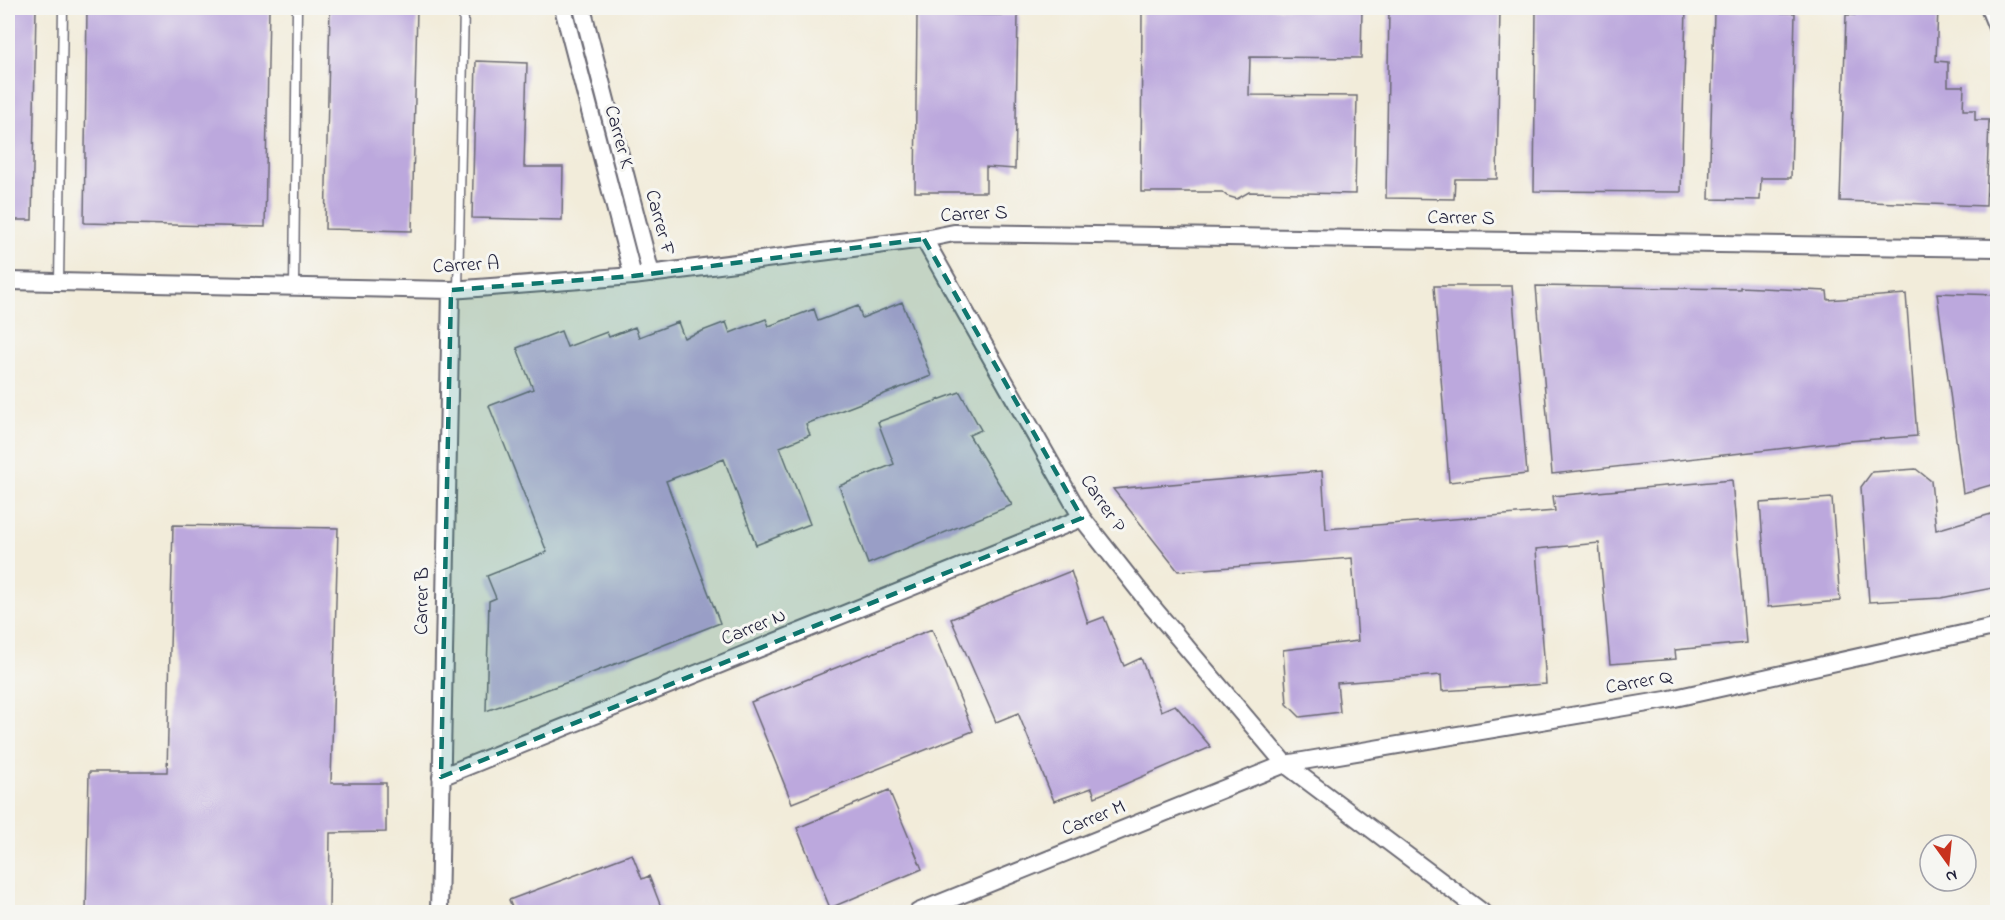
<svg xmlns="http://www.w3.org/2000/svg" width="2005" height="920" font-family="'Indie Flower',sans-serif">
<rect width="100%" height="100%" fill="#f6f6f2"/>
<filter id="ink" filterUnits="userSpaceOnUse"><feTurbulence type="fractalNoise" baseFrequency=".0167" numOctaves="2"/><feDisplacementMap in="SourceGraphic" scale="12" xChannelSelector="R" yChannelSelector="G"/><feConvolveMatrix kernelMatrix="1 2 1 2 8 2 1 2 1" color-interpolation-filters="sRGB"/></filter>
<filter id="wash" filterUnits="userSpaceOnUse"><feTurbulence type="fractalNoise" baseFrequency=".008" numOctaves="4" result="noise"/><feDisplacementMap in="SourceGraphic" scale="24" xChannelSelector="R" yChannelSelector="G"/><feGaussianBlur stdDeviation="1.35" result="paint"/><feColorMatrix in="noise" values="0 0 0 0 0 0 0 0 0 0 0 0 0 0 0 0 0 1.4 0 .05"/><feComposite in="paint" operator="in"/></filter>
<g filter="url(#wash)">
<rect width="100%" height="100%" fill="#f2ecda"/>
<g id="blocks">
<!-- building -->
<path fill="#bca8dd" d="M8 8H36L32 220H8Z
M87 8H269L265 227 84 223Z
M330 8H417L412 231 325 229Z
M1142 8H1362L1361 58 1250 57 1249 95 1357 96 1355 194 1249 192 1237 199 1227 196 1222 192H1141Z
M1389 8H1500L1497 179H1455L1454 199 1386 198Z
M1536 8H1686L1681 192 1534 191Z
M1855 8H1938L1936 61 1948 62V86H1964L1963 110H1975V120H1989L1986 206 1840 201 1846 15H1855Z
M1714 11 1795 13 1791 178H1761L1760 200 1709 199Z
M917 14 1018 15 1015 169 986 167V192H915Z
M476 61 527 63 524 167H563L562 220 472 218Z
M1434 286H1512L1527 474 1449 482Z
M1536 286 1740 289V287L1827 291 1828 300 1906 294 1917 436 1849 441 1552 474Z
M1937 293 1998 295V483L1963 493Z
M902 302 931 376 806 424 810 435 780 447 810 524 756 545 724 459 666 481 720 623 574 680 486 711 489 601 496 598 487 576 547 552 489 406 533 389 517 348 561 331 567 347 607 332 609 337 635 327 639 337 678 322 684 338 726 322 730 333 766 319 769 326 814 309 818 321 858 306 862 318Z
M960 392 981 430 969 435 1012 505 868 564 839 486 894 464 878 422Z
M1916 469 1931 481 1936 530 1998 512V587L1941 598 1869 602 1861 487 1872 472Z
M1322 471 1326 529 1555 511 1553 496 1732 480 1746 643 1675 650 1676 659 1610 664 1599 543 1536 549 1546 684 1442 691 1441 675 1337 683 1340 712 1300 717 1287 704 1283 650 1358 641 1352 558 1178 571 1113 489Z
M1832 498 1840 601 1768 607 1760 503Z
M173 525 338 528 331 783H386V832L330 833 329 912H86L89 772H167Z
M1071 571 1088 623 1104 617 1124 666 1141 658 1161 711 1175 705 1211 747 1095 797 1092 788 1054 801 1018 713 996 722 951 619Z
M932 629 973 731 792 803 751 702Z
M889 790 922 869 830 908 797 828Z
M632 854 642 879 649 876 663 912H514L509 900Z"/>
</g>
</g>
<g filter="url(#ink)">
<use href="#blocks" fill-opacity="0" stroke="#6b6973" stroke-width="1.5"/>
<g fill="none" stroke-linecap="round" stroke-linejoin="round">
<!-- service casing -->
<g stroke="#6b6973" stroke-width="11">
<path id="service" d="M59 282 63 8
M294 287 297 8
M458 289 464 8"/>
</g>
<!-- minor casing -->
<g stroke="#6b6973" stroke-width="20">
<path id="minor" d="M563 8 633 276
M582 8 651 274
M1989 8 1998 30
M924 239 1082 518 1149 603 1285 764 1482 912
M8 281 451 290 633 276 924 239 954 233 1998 248
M441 777 1082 518
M439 912 451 290
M918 912 1285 764 1666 700 1998 626"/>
</g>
<!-- service -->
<use href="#service" stroke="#fff" stroke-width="8"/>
<!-- minor -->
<use href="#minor" stroke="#fff" stroke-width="16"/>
</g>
</g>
<!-- marked area -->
<path fill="#0f766e" fill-opacity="0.2" stroke="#0f766e" stroke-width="4.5" stroke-dasharray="12 8" stroke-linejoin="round" d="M924 239 1082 518 441 777 451 290 633 276Z"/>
<g text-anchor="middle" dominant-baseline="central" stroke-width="6" stroke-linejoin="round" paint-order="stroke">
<!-- street labels -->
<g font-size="20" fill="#22223b" stroke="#f6f6f2">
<text transform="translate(618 137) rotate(75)">Carrer K</text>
<text transform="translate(974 215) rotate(-3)">Carrer S</text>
<text transform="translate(1461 219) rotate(1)">Carrer S</text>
<text transform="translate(659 223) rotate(75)">Carrer F</text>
<text transform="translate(466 266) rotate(-3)">Carrer A</text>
<text transform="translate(1102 504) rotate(56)">Carrer P</text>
<text transform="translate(423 601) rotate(-89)">Carrer B</text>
<text transform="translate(754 628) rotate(-22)">Carrer N</text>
<text transform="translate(1639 683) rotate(-10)">Carrer Q</text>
<text transform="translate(1094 819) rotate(-22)">Carrer M</text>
</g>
</g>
<!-- margin -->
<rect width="2005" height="920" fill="none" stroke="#f6f6f2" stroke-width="30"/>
<!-- north arrow -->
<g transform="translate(1948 863) rotate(165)"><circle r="28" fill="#f6f6f2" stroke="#a1a1a9" stroke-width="1.5"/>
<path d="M0-4.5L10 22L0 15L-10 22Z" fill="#c8321e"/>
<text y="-9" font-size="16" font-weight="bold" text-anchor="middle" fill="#22223b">N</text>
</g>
</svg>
